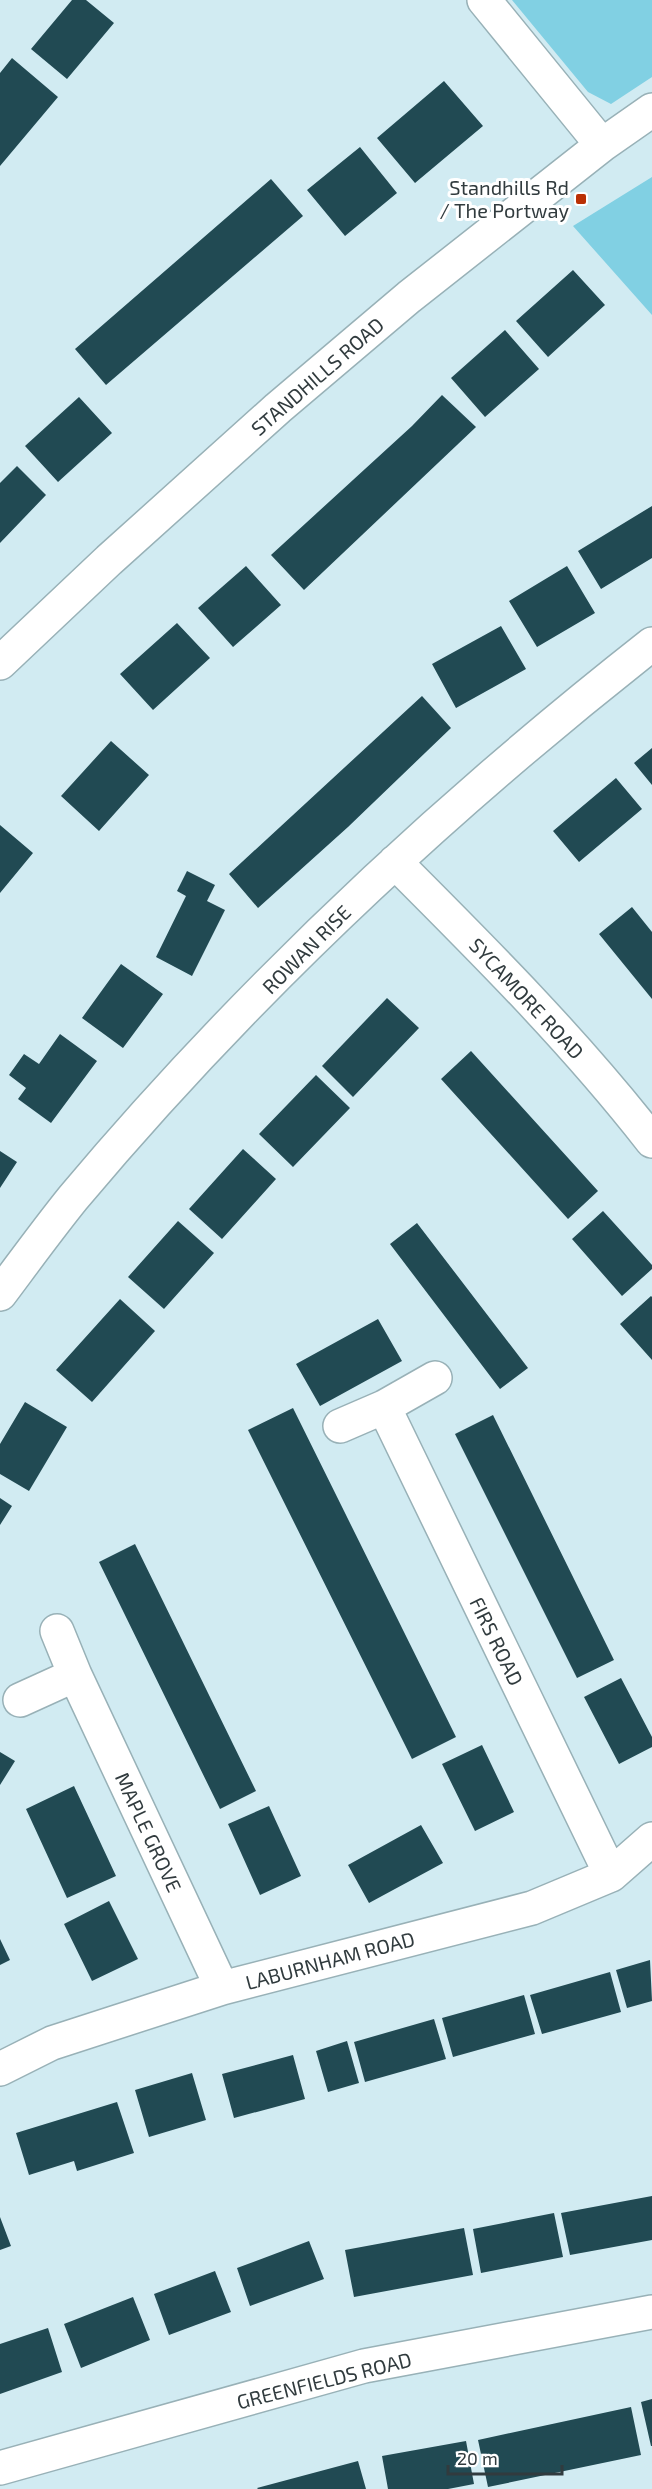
<svg xmlns="http://www.w3.org/2000/svg" width="652" height="2489" font-family="'Exo 2',sans-serif">
<rect width="100%" height="100%" fill="#d1ebf2"/>
<!-- green -->
<path fill="#81d0e3" d="M512 0H652V77L611 104 588 92Z
M652 177V315L573 226Z"/>
<!-- building -->
<path fill="#214a53" d="M72 0H86L114 23 67 79 31 49Z
M12 58 58 97 0 166V73Z
M444 81 483 126 415 183 377 138Z
M360 147 397 193 345 236 307 190Z
M271 179 303 216 106 385 75 349Z
M573 270 605 305 548 357 516 321Z
M505 330 539 369 485 417 451 378Z
M442 395 476 427 304 590 271 555 412 426Z
M79 397 112 433 58 482 25 446Z
M17 466 46 495 0 543V483Z
M652 506V558L601 589 578 551Z
M246 566 281 605 233 647 198 608Z
M567 566 595 613 537 647 509 601Z
M177 623 210 658 153 710 120 674Z
M501 626 526 669 456 708 432 664Z
M422 696 451 728 348 827 258 908 229 874Z
M111 741 149 775 99 831 61 796Z
M652 748V785L634 763Z
M616 778 642 809 579 862 553 831Z
M0 825 33 853 0 893Z
M187 871 215 885 207 901 225 910 192 976 156 957 186 896 177 891Z
M632 907 652 932V999L599 934Z
M121 964 163 994 123 1048 82 1018Z
M387 998 419 1028 353 1097 322 1066Z
M60 1034 97 1061 51 1123 18 1099 26 1088 9 1075 24 1054 39 1064Z
M471 1051 598 1191 568 1219 441 1079Z
M316 1075 350 1108 293 1167 259 1134Z
M243 1149 276 1179 222 1239 189 1209Z
M0 1151 17 1162 0 1188Z
M603 1211 652 1265V1269L622 1296 572 1239Z
M178 1221 214 1253 164 1309 128 1277Z
M417 1223 528 1368 500 1389 390 1244Z
M651 1296 652 1297V1360L620 1324Z
M120 1299 155 1331 92 1402 56 1370Z
M378 1319 402 1361 320 1406 296 1364Z
M25 1402 67 1427 29 1491 0 1474V1444Z
M293 1408 456 1737 412 1759 248 1430Z
M493 1415 614 1660 577 1678 455 1434Z
M0 1498 12 1506 0 1525Z
M135 1544 256 1791 220 1809 99 1562Z
M621 1678 652 1737V1747L619 1764 584 1697Z
M482 1745 514 1812 475 1831 442 1764Z
M0 1752 15 1761 0 1785Z
M74 1786 116 1876 67 1898 26 1809Z
M269 1806 301 1876 260 1895 228 1824Z
M421 1825 443 1863 369 1903 348 1865Z
M109 1901 138 1959 92 1981 64 1924Z
M0 1939 10 1960 0 1965Z
M650 1960 652 2001 627 2008 616 1970Z
M610 1972 621 2012 542 2034 530 1995Z
M524 1995 535 2034 453 2057 442 2018Z
M434 2019 446 2059 365 2082 354 2042Z
M347 2041 359 2083 328 2092 316 2051Z
M293 2055 305 2099 234 2118 222 2074Z
M192 2073 206 2120 149 2137 135 2090Z
M117 2102 134 2153 77 2171 74 2161 29 2175 16 2133Z
M652 2196V2240L570 2255 561 2213Z
M554 2213 563 2257 481 2273 473 2229Z
M0 2217 11 2246 0 2250Z
M464 2228 473 2275 354 2297 345 2250Z
M309 2241 324 2279 250 2306 237 2268Z
M215 2271 231 2312 169 2335 154 2294Z
M133 2297 150 2340 81 2368 64 2324Z
M48 2328 62 2372 0 2394V2344Z
M652 2399V2446H651L641 2402Z
M631 2407 641 2455 488 2487 478 2440Z
M466 2441 474 2484 448 2489H388L382 2456Z
M358 2461 366 2489H258L257 2488Z"/>
<g fill="none" stroke-linecap="round" stroke-linejoin="round">
<!-- minor casing -->
<g stroke="#98b1b7" stroke-width="36">
<path id="minor" d="M484 0 602 145
M0 663 109 560 278 408 409 297 602 145 652 110
M395 862C485 952 574 1041 652 1141
M0 1294C24 1262 48 1229 73 1198 245 993 442 809 652 644
M384 1407 611 1875
M340 1426 384 1407 435 1378
M57 1631 75 1675 222 1988
M20 1700 75 1675
M0 2069 52 2043 222 1988 532 1908 611 1875 652 1839
M0 2468 364 2366 652 2312"/>
</g>
<!-- minor -->
<use href="#minor" stroke="#fff" stroke-width="33"/>
</g>
<!-- markers -->
<rect fill="#ba3005" stroke="#fff" stroke-width="2" x="575" y="193" width="12" height="12" rx="3"/>
<g text-anchor="middle" dominant-baseline="central" stroke-width="6" stroke-linejoin="round" paint-order="stroke">
<!-- poi labels -->
<g font-size="20" fill="#313b3e" stroke="#fff" text-anchor="end">
<text x="569" y="187">Standhills Rd<tspan x="569" dy="23">/ The Portway</tspan></text>
</g>
<!-- street labels -->
<g font-size="20" fill="#313b3e" stroke="#fff">
<text transform="translate(317 376) rotate(-41)">STANDHILLS ROAD</text>
<text transform="translate(306 949) rotate(-45)">ROWAN RISE</text>
<text transform="translate(527 998) rotate(47)">SYCAMORE ROAD</text>
<text transform="translate(497 1641) rotate(64)">FIRS ROAD</text>
<text transform="translate(149 1832) rotate(65)">MAPLE GROVE</text>
<text transform="translate(330 1960) rotate(-15)">LABURNHAM ROAD</text>
<text transform="translate(324 2380) rotate(-14)">GREENFIELDS ROAD</text>
</g>
</g>
<!-- scale -->
<path d="M448 2465v9h114v-9" fill="none" stroke="#313b3e" stroke-width="3"/>
<text x="457" y="2465" font-size="18" fill="#313b3e" stroke="#ffffff" stroke-width="4.5" paint-order="stroke">20 m</text>
</svg>
